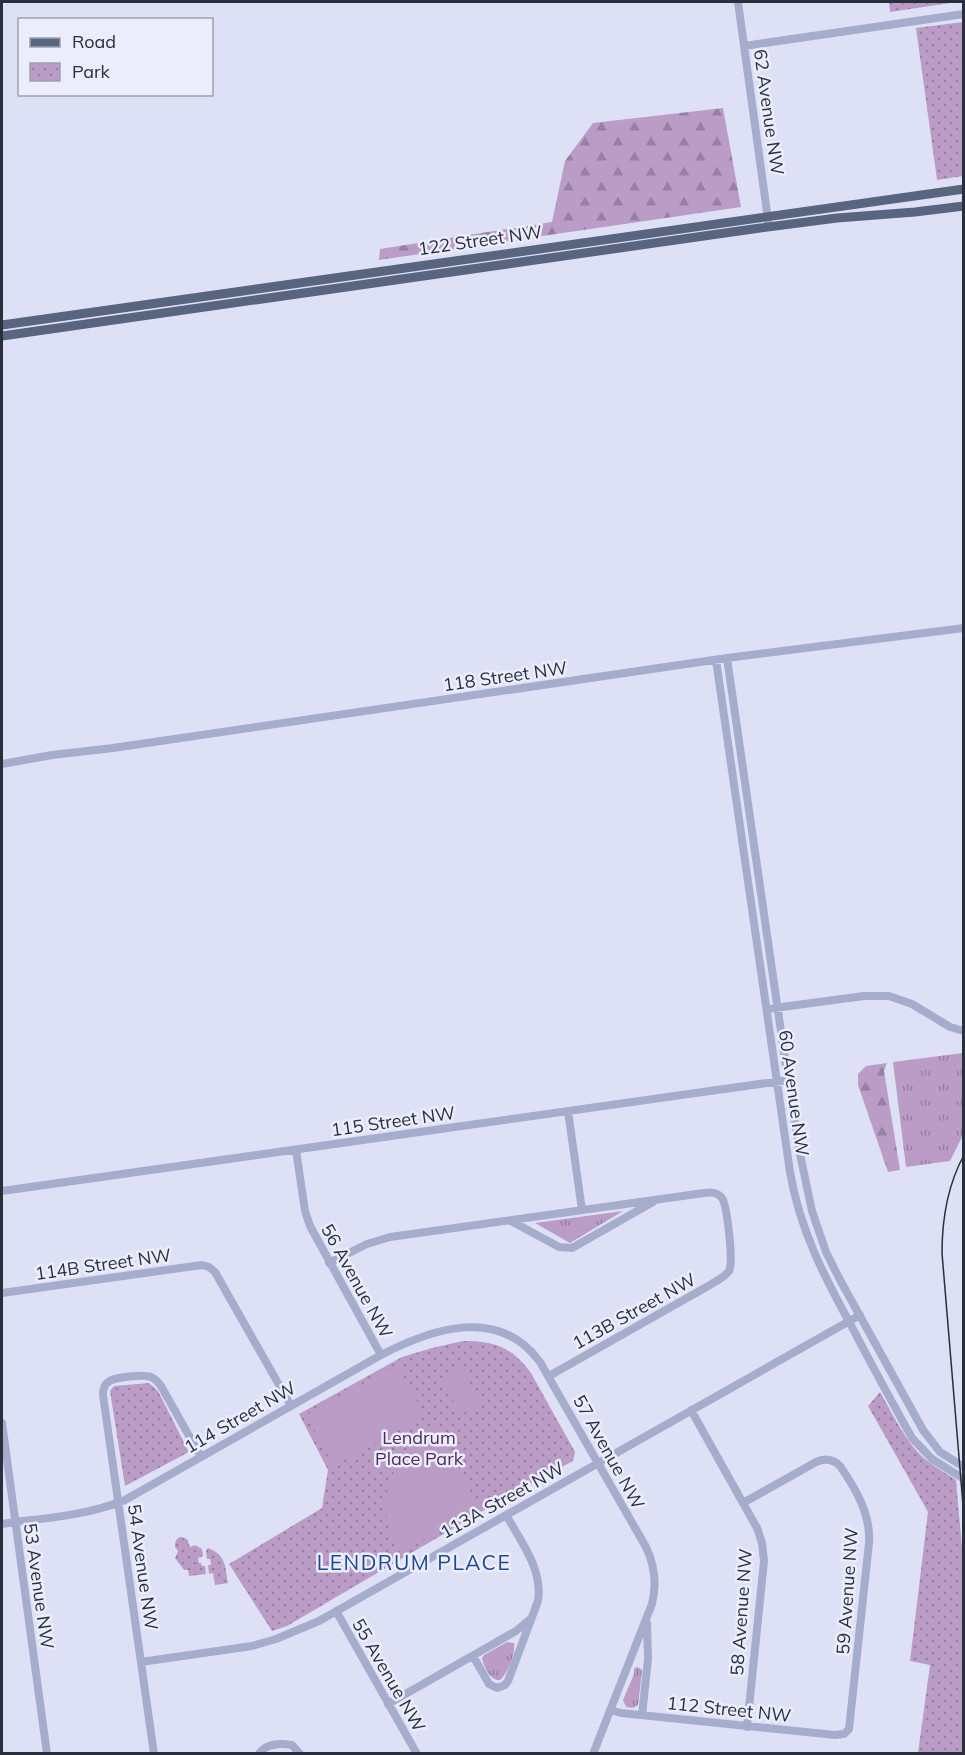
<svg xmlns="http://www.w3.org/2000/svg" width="965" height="1755" font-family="Mulish,sans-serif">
<defs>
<pattern id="grass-tufts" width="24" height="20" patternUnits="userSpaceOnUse" patternTransform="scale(1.5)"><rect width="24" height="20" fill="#ba9cc6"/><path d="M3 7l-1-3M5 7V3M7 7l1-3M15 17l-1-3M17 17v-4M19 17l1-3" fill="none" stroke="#9780a2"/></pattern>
<pattern id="forest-firs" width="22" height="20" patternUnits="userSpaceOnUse" patternTransform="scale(1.5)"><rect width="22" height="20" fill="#ba9cc6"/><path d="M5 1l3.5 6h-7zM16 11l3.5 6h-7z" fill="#9780a2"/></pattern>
<pattern id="park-dots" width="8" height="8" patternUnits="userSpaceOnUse" patternTransform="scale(1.5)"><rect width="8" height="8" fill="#ba9cc6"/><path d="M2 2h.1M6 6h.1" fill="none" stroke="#9780a2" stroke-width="1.8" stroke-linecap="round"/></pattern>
</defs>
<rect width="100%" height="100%" fill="#dee1f5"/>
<!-- grass -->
<path fill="url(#grass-tufts)" d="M963 1053V1135L950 1161 906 1167 893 1062Z
M623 1211 570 1243 535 1223Z
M507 1642 514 1643C516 1653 507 1674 500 1680 490 1681 484 1667 482 1658L484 1655Z
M637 1667 641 1669 642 1671 638 1705 633 1708 626 1707 623 1700 634 1674V1669Z"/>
<!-- forest -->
<path fill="url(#forest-firs)" d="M723 108 741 207 379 260 380 249 552 222 565 161 593 123Z
M887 1063 884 1071 900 1170 888 1172 858 1085V1074L866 1066Z"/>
<!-- park -->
<path fill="url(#park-dots)" d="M889 2H957L890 12Z
M963 22V176L937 180 916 28Z
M463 1341C495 1341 512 1347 531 1373L575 1452 573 1461 510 1495 287 1626 272 1631 229 1564 322 1508 328 1470 299 1414 402 1357 432 1348Z
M149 1383 158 1391 189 1452 125 1486 110 1391 114 1386Z
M880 1392C891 1411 901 1432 915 1449 926 1462 941 1470 956 1480L964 1570 963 1753H918L930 1665 910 1661 928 1512 868 1406Z
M181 1537 187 1539 190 1547 195 1545 202 1549 203 1556 198 1558 199 1563H201L202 1566H205L206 1574 189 1576 188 1570H184L175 1558 178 1551 175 1547C175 1542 176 1538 181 1537Z
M208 1548C226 1555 225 1566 228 1583L215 1585 213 1573 209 1574 208 1565H211L210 1559H207L206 1551Z"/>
<!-- garden -->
<path fill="#ba9cc6" d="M397 1365 425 1416 334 1466 306 1415Z
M461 1367 481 1403 461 1415 440 1379Z
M435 1427 479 1507 478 1513 397 1552C374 1498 388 1461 435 1427Z"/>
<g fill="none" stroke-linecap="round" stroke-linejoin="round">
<!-- minor -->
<path stroke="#a6accc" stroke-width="8" d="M738 2 769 227
M744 46 964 14
M727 658 788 1080 801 1159 812 1211 826 1252 839 1278 923 1430 940 1452 964 1467
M716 660 790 1172C800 1231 825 1278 853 1329 872 1366 892 1402 912 1438L932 1459 964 1479
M2 764 52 755 113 748 727 658 964 628
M767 1009 864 996H889L912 1004 950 1027 964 1031
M568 1111 582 1210
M296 1150 305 1211 310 1226 381 1355
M2 1191 788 1080
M511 1221 559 1247 572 1248 653 1202
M329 1263 367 1244 390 1237 704 1193C711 1192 717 1192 722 1198 727 1205 734 1264 729 1271 725 1277 716 1281 710 1285L549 1376
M2 1293 202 1265 209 1267 215 1272 291 1406
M691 1410 757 1528 762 1543 764 1561 747 1727
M2 1423 47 1754
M2 1524C43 1518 86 1516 125 1500L381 1355C433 1328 499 1306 540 1362L646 1547C655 1566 657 1584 652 1604L593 1754
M336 1611 417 1754
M473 1656 489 1684 497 1688 505 1685 508 1681 538 1601C543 1570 521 1541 506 1515
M141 1662 252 1646 276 1639 319 1621 860 1315
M388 1704 516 1631 529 1620
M610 1710 621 1713 835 1735 844 1734 849 1729 869 1543C871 1515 856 1489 840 1466 833 1459 825 1458 816 1462L743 1503
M642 1715 648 1659 647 1623
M154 1754 103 1395C103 1390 104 1385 108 1382 114 1377 143 1374 151 1377 156 1379 158 1382 161 1386L201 1457
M259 1754C266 1743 280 1743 292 1745L300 1754"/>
<!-- major -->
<path stroke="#59647f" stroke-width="9" d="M2 325 964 189
M2 336 753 229 837 218 915 212 964 206"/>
<!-- tram -->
<path stroke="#292f3b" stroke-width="1.5" d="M964 1155C947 1186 942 1219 942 1253L964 1517"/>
</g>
<g text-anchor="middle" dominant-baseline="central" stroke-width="5" stroke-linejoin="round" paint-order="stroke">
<!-- street labels -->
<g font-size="18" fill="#292f3b" stroke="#ecedfc">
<text transform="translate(769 112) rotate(82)">62 Avenue NW</text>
<text transform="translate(480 240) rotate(-8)">122 Street NW</text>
<text transform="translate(505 676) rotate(-8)">118 Street NW</text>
<text transform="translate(794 1093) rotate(82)">60 Avenue NW</text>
<text transform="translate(393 1121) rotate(-8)">115 Street NW</text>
<text transform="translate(103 1264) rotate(-8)">114B Street NW</text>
<text transform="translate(357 1281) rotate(61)">56 Avenue NW</text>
<text transform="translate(634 1311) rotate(-29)">113B Street NW</text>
<text transform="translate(240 1417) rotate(-30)">114 Street NW</text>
<text transform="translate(609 1452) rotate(61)">57 Avenue NW</text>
<text transform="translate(502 1500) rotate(-29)">113A Street NW</text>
<text transform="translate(143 1567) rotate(82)">54 Avenue NW</text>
<text transform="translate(39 1586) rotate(82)">53 Avenue NW</text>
<text transform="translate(847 1591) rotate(-86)">59 Avenue NW</text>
<text transform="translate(741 1612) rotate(-86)">58 Avenue NW</text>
<text transform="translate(389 1675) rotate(60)">55 Avenue NW</text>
<text transform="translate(729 1709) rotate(6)">112 Street NW</text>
</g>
<!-- park labels -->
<g font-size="18" fill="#4f2a5c" stroke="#ecedfc">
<text x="419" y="1437">Lendrum<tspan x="419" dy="21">Place Park</tspan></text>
</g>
<!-- quarter labels -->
<g font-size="21" letter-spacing="1.5" fill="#1a4993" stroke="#ecedfc">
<text x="414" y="1562">LENDRUM PLACE</text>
</g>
</g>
<!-- border -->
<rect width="965" height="1755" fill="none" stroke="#292f3b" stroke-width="6"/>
<!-- legend -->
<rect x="18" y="18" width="195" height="78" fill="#ecedfc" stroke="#9ea1af" stroke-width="1.5"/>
<rect x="30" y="38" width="30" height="9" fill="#59647f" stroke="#9ea1af" stroke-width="1.5"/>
<text x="72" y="48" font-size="18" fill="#292f3b">Road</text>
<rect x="30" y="63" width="30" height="18" fill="url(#park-dots)" stroke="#9ea1af" stroke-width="1.5"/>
<text x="72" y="78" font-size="18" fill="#292f3b">Park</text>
</svg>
